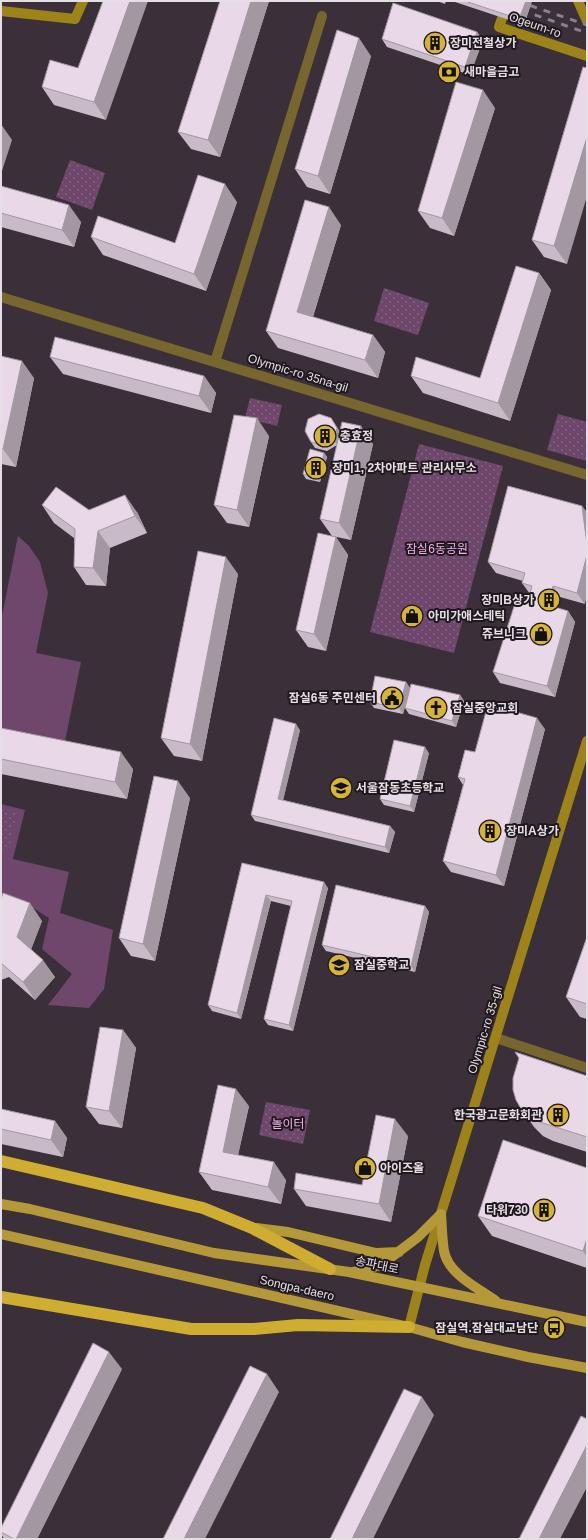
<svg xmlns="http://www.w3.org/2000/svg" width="588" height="1540" font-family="Helvetica,'Noto Sans KR',sans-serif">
<defs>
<pattern id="park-dots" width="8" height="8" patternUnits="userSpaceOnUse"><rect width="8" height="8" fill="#6f476c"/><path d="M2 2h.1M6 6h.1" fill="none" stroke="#846181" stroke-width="1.8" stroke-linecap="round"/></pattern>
</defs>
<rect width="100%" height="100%" fill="#3b2f3a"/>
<!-- grass -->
<path fill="#6f476c" d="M18 536 29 546 40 562 48 593 36 653 81 662 64 746 1 734V621Z
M1 804 25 810 13 859 69 872 60 913 113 930 104 989 89 1008 48 1005 72 974 42 949 49 918 33 908 1 905Z"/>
<!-- park -->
<path fill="url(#park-dots)" d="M70 160 105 173 92 210 56 197Z
M384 288 429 303 418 335 374 321Z
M250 398 282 405 277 426 245 418Z
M558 414 587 422V461L547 450Z
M419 444 503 466 454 653 370 632Z
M1 810 17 813 8 852 1 850Z
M266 1102 310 1110 303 1144 259 1135Z"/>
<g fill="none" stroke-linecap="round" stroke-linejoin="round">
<!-- street -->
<path stroke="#77672e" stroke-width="10" d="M1 297 587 475
M215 362 322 16
M496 1038 587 1068"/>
<!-- secondary -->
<path stroke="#9e8319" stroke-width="10" d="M508 1 499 27 587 56
M578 1 587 21
M1 11 75 19 83 1
M409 1327 425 1265 587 741"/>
<!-- primary -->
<path stroke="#b59938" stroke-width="10" d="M1 1204 30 1209 214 1253 349 1272 587 1322
M441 1214C442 1226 442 1239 444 1251 448 1274 478 1288 496 1301
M256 1228 288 1232 376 1253 399 1252
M1 1234 409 1327 462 1342 528 1357 587 1368
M353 1272 381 1265 418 1237 441 1214"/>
<!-- highway -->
<path stroke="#cead31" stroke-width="12" d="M1 1161 203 1208 252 1228 330 1269
M1 1297 191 1329H254L298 1325 409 1327"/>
<!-- rail -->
<path stroke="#8b818a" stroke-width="3" stroke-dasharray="7 7" stroke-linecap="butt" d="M495 1 587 33
M517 1 587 25"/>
</g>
<!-- wall -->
<path fill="#c8bac7" d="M220 1H269L220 157 191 149 178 132Z
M437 1H446L445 4Z
M452 1H532L524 25Z
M477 32 483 40 470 75 387 47 382 39Z
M371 56 330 194 307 187 295 169Z
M583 67 567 264 544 257 532 240Z
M78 68 106 120 54 105 42 87Z
M495 108 454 236 430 228 418 211Z
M1 186 81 222 74 247 1 227Z
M237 202 206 291 103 255 91 237 175 243Z
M341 225 313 317 373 335 385 352 378 378 278 348 266 331Z
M539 273 551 290 510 421 423 393 411 376 480 378Z
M1 356 34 378 16 467 1 464Z
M50 357 204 376 216 393 211 413 63 374Z
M331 418 340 432 373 444 351 540 332 536 320 519 337 445 327 451 315 448 311 442Z
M269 436 249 527 227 523 214 505Z
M324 453 327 457 320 482 306 479 303 474Z
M508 486 585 604 560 597 557 608 568 611 575 622 555 697 500 683 493 672 529 597 530 594 522 583 523 581 496 573 488 562Z
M42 505 89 510 137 512 147 533 110 548 106 586 86 585 74 567V538L54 523Z
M336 537 348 555 326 651 308 647 296 630Z
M238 574 202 761 174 756 161 738Z
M406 682 410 688 460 695 464 701 456 727 409 714 405 708 410 689 403 714 374 708 370 702Z
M1 728 133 769 127 799 1 774Z
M545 729 504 886 451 872 443 861 463 785 458 777 475 752Z
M300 730 283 800 390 826 395 832 389 853 255 821 251 815Z
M429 753 414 812 384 805 380 799Z
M190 798 155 961 131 956 119 938Z
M242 863 328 888 293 1031 268 1025 264 1019 291 906 271 901 241 1019 212 1011 208 1005Z
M1 899 42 921 31 949 55 977 35 1000 9 977 1 980Z
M425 906 429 912 415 972 326 951 322 945Z
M587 937V1019L580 1017 566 997Z
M123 1030 136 1048 122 1128 99 1124 86 1107Z
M515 1052 587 1076V1152L553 1141 543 1136 534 1127 520 1107 519 1058Z
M249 1106 238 1155 286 1180 281 1204 212 1190 199 1172Z
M1 1109 55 1121 67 1138 63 1157 1 1144Z
M408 1136 391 1222 306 1206 294 1189 362 1185Z
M587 1168V1268L492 1236 478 1216Z
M122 1369 37 1539H4L1 1534V1528Z"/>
<!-- shaded-wall -->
<path fill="#a397a2" d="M130 1H148L106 120 94 102Z
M251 1H269L220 157 208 140Z
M526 1H532L524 25 519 19Z
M477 32 483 40 470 75 465 67Z
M359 38 371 56 330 194 318 176Z
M483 90 495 108 454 236 442 218Z
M1 124 12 140 1 174Z
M587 137V196L567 264 554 246Z
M225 184 237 202 206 291 194 274Z
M69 205 81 222 74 247 62 230Z
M329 207 341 225 309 329 297 312Z
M539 273 551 290 510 421 498 403Z
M373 335 385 352 378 378 365 360Z
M22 361 34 378 16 467 3 449Z
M204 376 216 393 211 413 199 396Z
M257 418 269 436 249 527 237 510Z
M331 418 341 434 337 445 333 439Z
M361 426 373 444 351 540 339 523Z
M324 453 327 457 320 482 318 478Z
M125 495 137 512 147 533 135 516Z
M582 506 587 512V544Z
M98 531 110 548 106 586 93 568Z
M336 537 348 555 326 651 314 634Z
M587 555V595L585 604 577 593Z
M226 557 238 574 202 761 190 744Z
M553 586 560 597 555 616 548 605Z
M568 611 575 622 555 697 547 686Z
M406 682 410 688 403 714 399 708Z
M460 695 464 701 456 727 452 721Z
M537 718 545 729 504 886 496 875Z
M296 724 300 730 282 805 278 799Z
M425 747 429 753 414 812 410 806Z
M121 752 133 769 127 799 115 782Z
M178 781 190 798 155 961 143 944Z
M390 826 395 832 389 853 385 847Z
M324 882 328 888 293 1031 289 1025Z
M266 895 271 901 241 1019 237 1013Z
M30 903 42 921 29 955 17 937Z
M425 906 429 912 415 972 411 966Z
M43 960 55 977 35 1000 23 982Z
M123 1030 136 1048 122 1128 109 1111Z
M236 1089 249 1106 235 1169 223 1152Z
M395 1119 408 1136 391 1222 379 1204Z
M55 1121 67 1138 63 1157 51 1140Z
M274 1162 286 1180 281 1204 268 1187Z
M587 1238V1257L583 1251Z
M109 1352 122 1369 37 1539H16Z
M267 1374 279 1392 205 1539H184Z
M422 1397 434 1415 373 1539H352Z
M587 1445V1487L560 1539H539Z"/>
<!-- building -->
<path fill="#e9d8e7" stroke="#a397a2" d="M103 1H130L94 102 42 87 50 60 78 68Z
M220 1H251L208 140 178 132Z
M465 1H526L519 19Z
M393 3 477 32 465 67 382 39Z
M337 30 359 38 318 176 295 169Z
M583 67 587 68V137L554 246 532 240Z
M456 82 483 90 442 218 418 211Z
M198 175 225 184 194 274 91 237 98 216 175 243Z
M1 186 69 205 62 230 1 213Z
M305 200 329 207 297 312 373 335 365 360 266 331Z
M516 266 539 273 498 403 411 376 416 357 480 378Z
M55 337 204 376 199 396 50 357Z
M1 356 22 361 3 449H1Z
M319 414 331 418 337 428 333 439 323 445 311 442 305 431 308 419Z
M234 415 257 418 237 510 214 505Z
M342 422 361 426 339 523 320 519Z
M310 449 324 453 318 478 303 474Z
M508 486 582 506 587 544V555L577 593 553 586 548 605 568 611 547 686 493 672 518 594 529 597 532 586 522 583 525 573 488 562Z
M56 487 89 510 125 495 135 516 98 531 93 568 74 567 75 529 42 505Z
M318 533 336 537 314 634 296 630Z
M198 551 226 557 190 744 161 738Z
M375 676 406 682 399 708 370 702Z
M411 684 460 695 452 721 405 708Z
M488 704 537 718 496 875 443 861 465 779 458 777 465 750 475 752Z
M274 718 296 724 278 799 390 826 385 847 251 815Z
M1 728 121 752 115 782 1 759Z
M394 740 425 747 410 806 380 799Z
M154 776 178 781 143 944 119 938Z
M242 863 324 882 289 1025 264 1019 292 901 266 895 237 1013 208 1005Z
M336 885 425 906 411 966 322 945Z
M3 893 30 903 17 937 43 960 23 982 1 963V899Z
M587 937V1004L566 997Z
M100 1027 123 1030 109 1111 86 1107Z
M515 1052 587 1076V1137L540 1122 529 1117 520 1107 516 1100 513 1090V1078L519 1058Z
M218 1085 236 1089 223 1152 274 1162 268 1187 199 1172Z
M1 1109 55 1121 51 1140 1 1129Z
M376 1115 395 1119 379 1204 294 1189 296 1173 362 1185Z
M503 1140 587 1168V1238L583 1251 478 1216Z
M93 1343 109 1352 16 1539H14L1 1532V1528Z
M250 1366 267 1374 184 1539H163Z
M404 1389 422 1397 352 1539H330Z
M581 1416 587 1419V1445L539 1539H519Z"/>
<!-- icons -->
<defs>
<g id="building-disc" transform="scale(1.15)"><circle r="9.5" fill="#d7b434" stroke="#1f191e"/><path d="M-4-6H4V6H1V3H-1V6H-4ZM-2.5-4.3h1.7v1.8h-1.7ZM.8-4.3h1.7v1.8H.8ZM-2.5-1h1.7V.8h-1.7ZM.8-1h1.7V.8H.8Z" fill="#111"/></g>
<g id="bank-disc" transform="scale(1.15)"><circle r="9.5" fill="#d7b434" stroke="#1f191e"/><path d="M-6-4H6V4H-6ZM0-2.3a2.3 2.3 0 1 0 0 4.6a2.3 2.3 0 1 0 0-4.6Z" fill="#111"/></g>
<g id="shop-disc" transform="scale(1.15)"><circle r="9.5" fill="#d7b434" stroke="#1f191e"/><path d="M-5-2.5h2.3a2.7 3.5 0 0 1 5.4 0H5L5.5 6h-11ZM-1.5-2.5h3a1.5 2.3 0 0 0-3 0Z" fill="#111"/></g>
<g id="civic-disc" transform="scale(1.15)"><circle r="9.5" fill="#d7b434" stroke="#1f191e"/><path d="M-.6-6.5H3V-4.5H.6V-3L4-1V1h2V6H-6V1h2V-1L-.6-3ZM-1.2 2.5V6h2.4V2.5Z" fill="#111"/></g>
<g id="church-disc" transform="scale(1.15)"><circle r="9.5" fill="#d7b434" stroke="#1f191e"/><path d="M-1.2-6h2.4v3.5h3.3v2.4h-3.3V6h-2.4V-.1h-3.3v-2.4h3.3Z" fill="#111"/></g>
<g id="school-disc" transform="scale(1.15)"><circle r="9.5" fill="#d7b434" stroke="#1f191e"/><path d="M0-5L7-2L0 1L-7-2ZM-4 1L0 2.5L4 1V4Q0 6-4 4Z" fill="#111"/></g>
<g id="bus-disc" transform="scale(1.15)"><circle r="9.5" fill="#d7b434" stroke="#1f191e"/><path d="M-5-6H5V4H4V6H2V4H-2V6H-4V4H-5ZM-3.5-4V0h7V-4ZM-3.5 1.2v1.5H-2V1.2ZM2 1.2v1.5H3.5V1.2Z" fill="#111"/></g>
</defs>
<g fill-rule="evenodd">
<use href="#building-disc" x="435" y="43"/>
<use href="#bank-disc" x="449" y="72"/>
<use href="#building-disc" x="325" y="436"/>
<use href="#building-disc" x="316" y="468"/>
<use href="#building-disc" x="549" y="600"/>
<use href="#shop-disc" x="412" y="616"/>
<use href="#shop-disc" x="541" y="634"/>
<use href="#civic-disc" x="392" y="698"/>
<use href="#church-disc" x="436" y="708"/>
<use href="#school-disc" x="341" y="788"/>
<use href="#building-disc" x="490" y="831"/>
<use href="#school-disc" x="339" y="965"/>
<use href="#building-disc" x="558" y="1115"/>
<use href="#shop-disc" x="365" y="1168"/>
<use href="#building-disc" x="544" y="1210"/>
<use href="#bus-disc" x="554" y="1328"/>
</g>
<g text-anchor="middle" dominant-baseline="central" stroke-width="4" stroke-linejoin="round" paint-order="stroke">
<!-- street labels -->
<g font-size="12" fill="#e6dee5" stroke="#1f191e">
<text transform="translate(535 25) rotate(19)">Ogeum-ro</text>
<text transform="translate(298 373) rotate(17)">Olympic-ro 35na-gil</text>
<text transform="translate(485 1030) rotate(-73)">Olympic-ro 35-gil</text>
<text transform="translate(377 1265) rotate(12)">송파대로</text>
<text transform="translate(297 1288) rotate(13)">Songpa-daero</text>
</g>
<!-- poi labels -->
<g font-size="12" font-weight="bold" fill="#e6dee5" stroke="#1f191e" text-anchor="start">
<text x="450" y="43">장미전철상가</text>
<text x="464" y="72">새마을금고</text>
<text x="340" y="436">충효정</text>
<text x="332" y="468">장미1, 2차아파트 관리사무소</text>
<text x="534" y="600" text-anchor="end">장미B상가</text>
<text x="428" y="616">아미가애스테틱</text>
<text x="526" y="634" text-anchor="end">쥬브니크</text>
<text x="376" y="698" text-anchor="end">잠실6동 주민센터</text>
<text x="452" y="708">잠실중앙교회</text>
<text x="356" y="788">서울잠동초등학교</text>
<text x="506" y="831">장미A상가</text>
<text x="354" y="965">잠실중학교</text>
<text x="542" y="1115" text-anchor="end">한국광고문화회관</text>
<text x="380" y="1168">아이즈올</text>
<text x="528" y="1210" text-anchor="end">타워730</text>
<text x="538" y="1328" text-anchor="end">잠실역.잠실대교남단</text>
</g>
<!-- park labels -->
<g font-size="12" fill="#f5afee" stroke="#1f191e">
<text x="437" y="549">잠실6동공원</text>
<text x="288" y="1124">놀이터</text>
</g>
</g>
<!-- border -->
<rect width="588" height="1540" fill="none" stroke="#e6dee5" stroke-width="4"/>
</svg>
